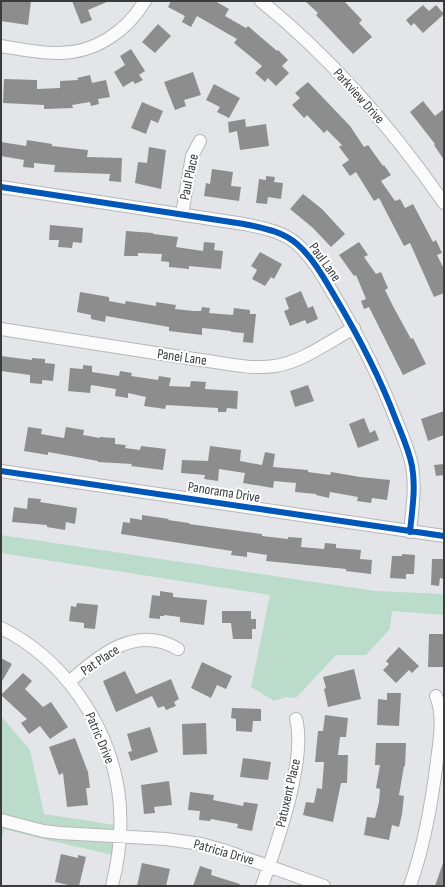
<svg xmlns="http://www.w3.org/2000/svg" width="445" height="887" font-family="'Sofia Sans Condensed',sans-serif">
<rect width="100%" height="100%" fill="#e4e5e8"/>
<!-- green -->
<path fill="#bbdcca" d="M1 535 375 591 444 594V615L392 611 390 629 366 655H336L296 698 286 697 274 701 251 687 270 595 1 553Z
M1 716 30 750 44 814 115 825 113 855 39 838 4 829 1 843Z"/>
<!-- building -->
<path fill="#8e8d8e" d="M1 1H31L28 25 1 21Z
M72 1H109L88 10 92 20 81 24Z
M171 1H215L229 9 225 16 246 28 248 26 277 51 278 50 288 60 282 66 289 73 276 86 268 78 265 82 255 73 262 66 234 43 237 39 197 16 191 27 182 22 185 16 168 7Z
M305 1H344L362 20 359 23 372 37 353 54 316 15 318 13Z
M423 5 429 11 436 5 444 14 423 33 414 23 411 26 406 20Z
M158 24 171 36 155 53 142 42Z
M131 49 145 71 139 75 143 80 135 84 133 81 123 87 114 72 125 65 120 56Z
M193 72 201 95 184 100 186 106 175 110 164 82Z
M90 75 92 83 106 80 110 97 98 99 99 104 91 106 90 102 72 105 73 108 44 109V105L3 103 4 79 37 80V89L60 88V81L78 80 77 78Z
M308 82 350 126 364 147 368 145 383 166 384 165 391 175 381 181 395 201 400 199 405 208 413 204 433 242 436 240 442 253 437 255 444 269V293L434 297 410 243 404 246 379 198 374 201 356 172 350 176 342 165 349 160 339 147 342 145 327 130 324 133 307 115 304 118 292 105 300 98 295 93Z
M214 84 240 98 229 118 217 112 220 107 206 100Z
M423 101 435 116 444 109V160L434 145 435 144 410 112Z
M142 102 163 111 158 123 151 120 146 134 131 128Z
M245 119 246 127 266 124 269 146 240 150 237 131 229 133 228 122Z
M27 140 52 144V146L88 150 87 157 122 158 121 182 109 181 110 174 54 172 55 165 34 163V168L23 167 24 160 1 156V142L26 146Z
M149 147 166 150 161 189 135 183 138 162 147 163Z
M212 169 233 172 231 186 241 187 239 201 204 196 206 183 210 184Z
M266 176 275 177 274 182 283 183 281 199 268 197 267 204 256 203 259 179 266 180Z
M303 194 322 209 345 234 331 247 313 228 290 209Z
M50 225 83 228 82 243 73 242 72 248 58 247 59 240H49Z
M126 231 153 233V234L178 237 176 247 203 251 204 242 215 243 214 250 223 251 221 269 189 266V269L169 267V262L161 261 162 254 138 253V256H124Z
M359 242 368 255 364 257 376 274 381 272 388 288 385 290 394 308 411 339 413 338 426 364 403 375 369 307 364 309 361 301 366 299 356 275 354 276 339 255Z
M260 252 282 264 274 279 271 277 265 286 252 279 257 270 251 266Z
M301 291 308 308 313 306 318 319 307 324 305 320 290 326 284 311 289 309 285 298Z
M80 292 109 297V301L125 304 126 301 156 306V302L176 305 175 309 194 311H201L202 307 210 308 209 313 233 315 234 308 250 310V314H256L253 343 243 342 244 333 231 332V331L202 328V335L169 331V327L106 316 105 322 91 319V315L77 312Z
M1 356 32 360V358L45 359V363L55 364 53 381 42 380V384L30 383V375L1 371Z
M83 365 92 366V372L119 376 120 371 132 373 131 376 158 380 159 376 171 378 169 386 190 387 191 381 206 382 205 389 238 391 237 409 227 408 226 412H218V408L166 405 165 409 144 406 146 397 128 393V398L115 396 116 389 91 385 90 393 68 391 70 368 83 369Z
M308 385 314 401 295 407 290 391Z
M444 411V435L428 441 421 419Z
M364 418 370 433 375 430 379 440 358 448 349 424Z
M28 427 42 429 41 434 64 438 66 427 84 430 83 435 100 438V437L115 438V444L126 445 125 448 140 450 141 446 166 449 163 470 131 466 132 464 98 462V461L48 452V455L24 451Z
M210 446 241 450 240 461 262 465 265 452 275 454 273 467 308 470V472L330 475 331 472 360 477 390 480 387 500 372 498 371 503 357 501 358 497 330 492 329 498 316 495V494L295 492 296 483 274 481 273 488 243 483 245 473 219 469 218 481 204 479 205 475 181 473 182 460 208 461Z
M444 464V475L436 476 434 465Z
M28 498 41 499 40 502 77 508 75 524 66 522 65 530 47 527V525L12 522 14 507 27 509Z
M142 515 169 519 168 520 189 523V524L262 534V536L288 539V537L302 538 301 547 324 549 325 543 336 544V548L361 550 360 559 372 560 371 574 346 571V569L266 561 267 555 247 552V557L231 555 232 551 121 534 123 522 130 523V518L142 520Z
M402 554 415 555 414 574H406V579L390 578 392 556H402Z
M432 559H444V579L440 578 439 586 431 585Z
M160 591 173 593V597L207 600 204 625 180 622V617L164 615V616H160V619L149 618 152 595 160 596Z
M77 603 98 605 95 629 84 628V623L69 621 71 606 76 607Z
M222 611H251V619H256V629H252V639H233L231 623H222Z
M429 634H444V667H428Z
M399 647 419 666 412 673 409 670 396 683 383 670 389 664 386 661Z
M1 658 12 664 1 683Z
M202 662 232 676 226 689 217 685 211 698 191 688Z
M354 669 361 699 328 707 324 689 326 688 323 677Z
M125 671 136 694 171 679 179 699 174 702 176 706 166 710 164 706 158 708 152 696 116 712 103 681Z
M23 673 32 681 25 689 43 707 51 702 68 727 50 739 40 726 29 734 21 723 27 719 1 695Z
M387 693H401L399 726 377 725 378 699 387 700Z
M232 708 261 709V721H253L252 732 236 731V719L231 718Z
M325 715 348 718 346 737H340L338 755H348L347 783H341L333 822 303 815 306 802 314 803 317 788 322 789 324 762H315L318 731H323Z
M206 723 207 754 183 755 182 724Z
M150 727 158 752 131 761 128 752 132 751 127 734Z
M75 738 88 772 90 788H86L88 805 67 807 63 773 59 775 49 747Z
M376 743H406L405 766H404L399 795 404 796 402 814 399 827 392 825 389 840 364 835 367 817 375 818 379 802 380 789 376 788 380 765H375Z
M243 758 271 762 268 780 240 777Z
M169 781 172 805 154 807 155 813 144 814 141 785Z
M190 792 214 795 213 800 243 806 244 802 258 804 252 831 237 828 238 824 211 819 210 821 199 820 200 811 188 810Z
M61 854 78 858V855L86 857 79 886H73L55 882Z
M142 863 170 869 166 886H137Z
M443 863H444V886H435Z
M200 866 212 870 211 875 240 884 239 886H193Z"/>
<g fill="none" stroke-linecap="round" stroke-linejoin="round">
<!-- minor casing -->
<g stroke="#b7b7ba" stroke-width="14">
<path id="minor" d="M261 1C333 59 391 127 444 203
M1 46C19 49 38 53 56 53 94 54 126 32 145 1
M1 187 244 224C263 228 282 231 297 244 313 258 324 278 334 295 359 337 379 375 396 420 402 435 409 450 412 466 416 488 412 510 410 532
M182 214 192 156 200 141
M1 329C65 339 129 349 194 359 219 362 250 370 275 366 302 362 330 341 354 328
M1 471 444 536
M1 628C62 658 107 722 118 789 123 822 120 855 112 886
M69 682C100 655 136 624 178 649
M1 820 43 831 60 833 166 839 201 844 223 850 324 886
M262 886C276 846 307 760 296 719
M410 886C424 846 432 802 437 760 440 739 444 716 436 696"/>
</g>
<!-- minor -->
<use href="#minor" stroke="#fbfbfc" stroke-width="12"/>
<!-- cycleway casing -->
<g stroke="#fff" stroke-width="8">
<path id="cycleway" d="M1 187 244 224C263 228 282 231 297 244 313 258 324 278 334 295 359 337 379 375 396 420 402 435 409 450 412 466 416 488 412 510 410 532
M1 471 444 536"/>
</g>
<!-- cycleway -->
<use href="#cycleway" stroke="#0057b8" stroke-width="6"/>
</g>
<g text-anchor="middle" dominant-baseline="central" stroke-width="4" stroke-linejoin="round" paint-order="stroke">
<!-- street labels -->
<g font-size="14" fill="#3a3b3d" stroke="#fff">
<text transform="translate(359 96) rotate(48)">Parkview Drive</text>
<text transform="translate(189 177) rotate(-78)">Paul Place</text>
<text transform="translate(325 262) rotate(54)">Paul Lane</text>
<text transform="translate(182 357) rotate(8)">Panei Lane</text>
<text transform="translate(224 492) rotate(9)">Panorama Drive</text>
<text transform="translate(100 660) rotate(-34)">Pat Place</text>
<text transform="translate(100 738) rotate(67)">Patric Drive</text>
<text transform="translate(288 793) rotate(-77)">Patuxent Place</text>
<text transform="translate(224 852) rotate(16)">Patricia Drive</text>
</g>
</g>
<!-- border -->
<rect width="445" height="887" fill="none" stroke="#3a3b3d" stroke-width="4"/>
</svg>
